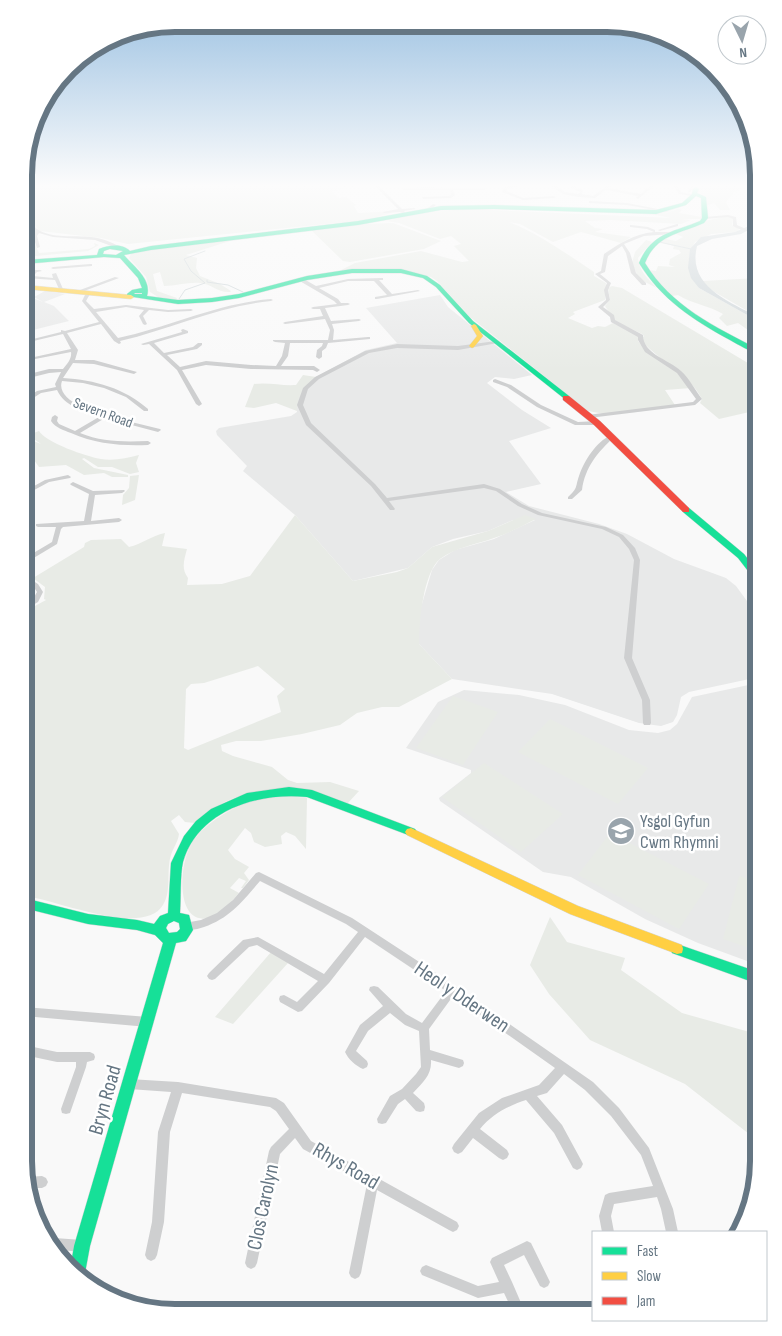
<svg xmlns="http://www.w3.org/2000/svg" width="782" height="1336" font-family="'Sofia Sans Condensed',sans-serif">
<rect width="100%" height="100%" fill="#f9f9f9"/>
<!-- built -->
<path fill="#e8e9e9" d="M45 291 65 294 44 302 54 306 69 321 25 332V302L33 298 43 302 34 297Z
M440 295 448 307 532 375 514 379 495 377 487 383 522 410 551 428 509 441 541 484 506 492 529 506 599 524 627 534 674 559 726 578 736 586 747 601 750 611 747 636 754 678 689 692 681 697 677 715 673 722 661 726 639 723 552 694 452 679 419 644V614L432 570 439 560 455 550 494 539 535 520H513L488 531 453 539 432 547 408 568 353 581 295 515 243 471 247 466 217 435 216 431 219 428 291 416 297 412 296 403 300 394 307 384 316 377 366 350 397 343 366 308Z
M758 683V965L698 943 645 919 571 877 543 872 440 801 439 798 471 773V770L406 748 438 702 464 690 519 695 565 705 629 730 658 733 670 730 677 724 692 697Z"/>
<!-- green -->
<path fill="#e8ebe6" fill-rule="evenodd" d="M25 184H351L354 187 332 191 339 198 346 197 356 205 354 206 358 213 398 211 366 220 128 244 101 238 40 231C25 218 25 203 25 184Z
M702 184H736L740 190 734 192 726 202 730 210H720L714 203 707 205 706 196 698 192Z
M683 206 663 214 678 209 682 210 679 213 702 217V219H681L691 220 681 224 611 220 585 221 595 228 603 229 595 232 631 237 621 243 581 232 553 242 520 224 509 222C539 234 567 254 594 272V276L606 283 605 300 573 312 575 314 568 318 592 328 598 326 605 327 613 323 640 336 638 341 647 352 676 371 691 388 665 390 675 405 605 414 588 411 470 317 437 281 431 277 402 270H341L355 263 421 251 462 262 469 261 454 246 461 244 451 236 440 239 399 223 387 221 417 213 468 209 671 218 651 214Z
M727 216 733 219 732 225 740 230 735 232 711 234 695 242 690 252 689 268 699 288 758 321V337L738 323 727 326 719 318 723 314C708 305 692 304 678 295L672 296 660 286 649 270 656 271 658 266 675 267 669 265 670 259 681 253 679 250 673 249 674 246 659 242 665 239 676 241 683 237 674 233 705 221Z
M25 221 39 253 89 249 95 246 94 243 99 245 88 251 25 257Z
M393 223 441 241 424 249 350 262 343 261 311 230 364 224Z
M233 240 186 255 197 258 196 268 200 276 220 284 231 291 230 292C218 293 212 284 200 283 189 282 175 286 164 286L160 272 153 274 157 291 177 298 176 300 158 297 150 292 146 277 129 258 131 254 145 250Z
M646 240 652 242 638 258C639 271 648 279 657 288L639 279 632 263 635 252Z
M758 278 756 283 758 286V317L711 290 702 281Z
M612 286 622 288 758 369V410L719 419 700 403 702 399C687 371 661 363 641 340L644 336 642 334 615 321 605 306 610 300 608 288Z
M303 375 316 377C303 387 297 396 297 411L276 403 254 408 245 407 254 384C269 382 281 386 296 385Z
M39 431C45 442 87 457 101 459 114 461 127 458 139 455L136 463 139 472 130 474 112 467H98L84 458 82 459 94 468 128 475V477H112L104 473 84 475 66 465 39 467 29 453 31 440 41 444 31 437V434Z
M139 475 135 500 122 505 123 495 129 488 130 476Z
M295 515 353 581 397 572 408 568 432 547 488 531 525 515 536 519C522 526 508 534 494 538 475 545 456 547 440 559 423 573 419 623 419 644L452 679 399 707H382L357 713 340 725 302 734 261 741H236L221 745 222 751 233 756 272 767 288 780 297 783 330 782 359 791 347 804C329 796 314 794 295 793 252 790 229 793 195 823L185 822 179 815 171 821 179 834C178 842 173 848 171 855 166 870 172 891 163 905 143 938 55 899 24 896V612L46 600 44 599 45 587 33 578 84 547 85 543 91 540 121 539 129 547C142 544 151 536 165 533L162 546 187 549C184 560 181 569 188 578L187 585 222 584 250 576ZM258 666 285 689 277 696 281 712 188 750 184 748 186 689 191 684 204 683Z
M453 696 498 712 463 765 416 748Z
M550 719 648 768 618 804 518 752Z
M484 763 563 814 521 852 442 797Z
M289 796 307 798 306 849 295 836 286 832 281 836 282 844 265 847 254 842 251 833 245 828 228 850 235 859 249 867 244 873 249 880 243 888H241L246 881 239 878 230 888 239 893C234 898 229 906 224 910 179 942 176 877 189 849 198 828 224 812 244 804 257 798 275 798 289 796Z
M610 833 709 884 679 929 578 875Z
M739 876 758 882V951L723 939Z
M550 917 567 942 625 958 621 970 682 1013 753 1033 758 1037V1141L685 1084 590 1040 549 994 530 965Z
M272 951 288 963 233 1024 215 1017Z"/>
<!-- water -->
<path fill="#ced6d9" d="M758 217V225L741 234 712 239 697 246C687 286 728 301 758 317V321L699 288 691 278 688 268 690 249 701 237 735 232 758 222 756 218Z"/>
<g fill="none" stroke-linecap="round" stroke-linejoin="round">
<!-- stream -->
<path stroke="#ced6d9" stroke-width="1" d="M744 187 758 189
M659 242 691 249
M207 280V282L228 285 243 292
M179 299 185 290 205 283 191 271 184 259 205 251"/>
<!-- fast casing -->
<g stroke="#d5d6d7" stroke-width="1">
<path id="fast" d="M696 187 699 189 697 193 706 197 708 218 704 223C679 234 656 235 645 263 671 306 715 327 758 349V354C749 351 739 345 730 340 693 320 661 299 639 263 651 233 674 232 700 221L702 218 701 198 696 196 686 205 656 214 494 209 441 210 358 225 151 250 124 255C134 267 152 279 147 296L178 300 212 298 239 294 307 276 352 269H401L427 276 440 285 473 321 569 396V400H566L469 323 436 287 423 278 401 273H352L307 280 239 298 212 302 178 304 127 296V294L132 290 142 288 138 278 120 258 104 257 25 264V260L97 255 99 249C109 245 122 243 130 251L151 246 358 221 441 206 494 205 656 210 682 203 692 194 693 189ZM110 249 123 251 116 255 103 254 104 251ZM135 293H142V294H134Z
M686 507 689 508 744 554 758 572V581L755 580 738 558 683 512 682 510Z
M289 787 312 790 415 829 417 832 415 835 411 836 307 797C259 792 198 810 183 862 180 875 181 899 180 913L189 915 193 930 186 941 176 943 90 1246 85 1273 82 1279 71 1264 74 1246 163 943 155 935 137 930 88 924 24 908V898L88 914 137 920 154 924 160 916 168 913 171 863 184 836 196 821 211 809 247 793ZM174 921 179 923 180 929 177 932 169 933 166 928 168 924Z
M677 944 758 972V984L672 953 671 949 672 945Z"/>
</g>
<!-- slow casing -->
<g stroke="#d5d6d7" stroke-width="1">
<path id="slow" d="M25 285 131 295 134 297 131 299 25 289Z
M474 324 476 325 483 336 474 347 472 348 469 346 477 336 471 326Z
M411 828 578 906 682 945 683 949 682 953 677 954 570 914 407 835 405 832 407 829Z"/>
</g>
<!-- jam casing -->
<g stroke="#d5d6d7" stroke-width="1">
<path id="jam" d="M563 396H569L600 421 689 508V512H683L594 425 563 400Z"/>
</g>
<!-- street -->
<path fill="#cecfd0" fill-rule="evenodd" d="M373 184H377L402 209 414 208 416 209 404 211 406 213 404 214 400 212 384 213 383 212 398 209Z
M548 184H553L565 192 578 194 580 192 571 188 570 184H574L575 187 583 190 582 194 593 196 610 184H615L609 188 641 194 651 184H656L638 199 636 198 638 196 606 190 595 198 579 197 563 194Z
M672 184H676L681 192 695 195 693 196 679 194Z
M692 184H696L690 192H688Z
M516 185 517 187 507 189 506 191 523 198 554 196 556 197 554 198 523 200 502 192 505 187Z
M421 187 484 188 486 189 484 190H453L455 195 451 198 423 199 422 197 449 196 451 195 450 190H404L402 189Z
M590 201 627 203 668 211 666 212 627 205 589 203V201Z
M433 204 436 205 430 210H428V208Z
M25 214C29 218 32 225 37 229 52 239 74 235 91 237 101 238 112 242 120 247L117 248 95 240 53 237 39 233 37 236 40 247 37 248 33 236 35 231C29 226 25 222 25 214Z
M728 215 736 217 737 225 746 229 758 228V230C749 232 741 231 733 226V219L728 217 705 219 703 218 705 217Z
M677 224H678V226L660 231 658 230Z
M631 225 648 227 655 230V232H672L674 233 672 234 644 236 624 244 630 253 636 273 646 283V285H642L631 273 626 253 622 246 608 256 605 272 600 274 611 283 608 290 610 300 603 307 614 315 615 320 643 335C643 354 668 359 681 371 689 378 695 390 702 399L695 405 589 418 586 416 587 415 693 402 696 399 677 373 645 352 638 340V337L611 322 610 317 598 307 606 300 604 290 607 283 595 274 601 271 604 254C620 243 634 234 654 232L647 229 630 227V225Z
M90 264H92V266L53 269 51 268 53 267Z
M34 270H40L42 271 37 272 33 276 53 278 52 274 56 273 63 289 61 292H57V291L59 289 55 280 25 278V276H29Z
M115 277 119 278 76 294 72 293Z
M298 278H302L316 286 348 279 381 278H383V280H379L392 294 418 290 420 291 377 299H375V297L387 295 374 281H348L319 288 338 299 341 303H348L350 304 348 305 325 308 331 321 359 319 361 320 359 321 332 324 334 330 333 340 368 337H370V339L328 343 326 348 322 351V357L319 359 316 357 317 350 322 346 323 343H290L288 356 281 366H314L320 370 317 372 313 370 251 369 206 365 182 370 202 404 199 406 196 404 177 370 149 344 143 345 141 344 182 332 181 330 183 329 188 331V333L154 343 164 353 193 347 198 343H202V345L197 349 167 355 180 367 206 361 251 365 276 366 282 356 285 343 275 342 273 341V340H328L330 330 325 319 285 324 283 323 285 322 323 316 320 309H313L311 308 313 307 337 304 334 301 298 280Z
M86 293 90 294 86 301 94 309 126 305 168 310 191 309 193 310 191 311 168 312 149 310 143 316 147 324 145 325 143 324 139 316 144 310 126 307 96 312 118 338C169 327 218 303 271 299L273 300 271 301C218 306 171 329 120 341L121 343 119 344 114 341 101 324 67 333 78 350 75 360H94L137 372 134 374 94 364 73 363 63 378C95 380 124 388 148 409V411H144L126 397 104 388 83 383 62 381C55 400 94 414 108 414V416L115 418 160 429 161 430 158 432 105 418 80 433C102 442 124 442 148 441L151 443 148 445C121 446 96 444 71 433 63 430 56 428 51 421L52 417 55 415 58 417 57 421 59 424 75 431 99 417C84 411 64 406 57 390L41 393 30 400 25 399 37 391 56 387 55 384 61 372 49 373 25 379V375L49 369H63C67 364 72 359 71 352L25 361V359L71 349 63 334 25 343V341L61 332V330L65 331 99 322 82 301Z
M496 341H498V343L458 350 397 348 369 353 319 379 308 389 303 405 311 423 375 484 387 498 484 484 500 489 522 504 542 513 606 527 623 535 635 548 640 560 632 658 650 700 651 723 650 725H644L643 723 642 700 624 658 634 560 629 549 619 537 602 529 538 515 518 506 496 491 484 488 389 501 395 509 394 510H390L371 486 306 425 297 405 303 388 315 377 365 351 397 344 458 346Z
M495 379 511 385 541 405 578 422 597 421 600 423 597 425H575L537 407 507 387 493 382V380Z
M611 435 614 437C598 452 585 467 582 490L572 499H568V497C578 488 575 488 579 476 584 461 596 442 611 435Z
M68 475 71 477 70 478 49 482 25 495V491L45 480Z
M73 482 93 491 124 490 125 491 122 493 95 495 91 521 119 518 122 520 119 522 63 527 61 529 57 544 27 562 25 563V558L52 542 56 527H38L36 526V524L84 521 89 494 71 485 70 484Z
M24 575 38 584 43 592 38 602 24 610V605L33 599 37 592 33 586 24 580Z
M259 872 352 918 430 969 593 1082 619 1108 649 1148 673 1209 678 1232H666L661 1209 657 1197 614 1204 611 1216 614 1232H602L599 1216 605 1195 609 1193 653 1186 641 1155 611 1116 585 1090 564 1074 547 1093 537 1096 562 1125 581 1160 583 1164 581 1168 577 1170 573 1168 554 1133 526 1100C508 1106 492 1114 480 1129L507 1150 509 1154 507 1158 503 1160 499 1158 473 1138 462 1152 458 1154 454 1152 452 1148 454 1144 479 1113 502 1098 539 1085 555 1068 453 996 429 1029 430 1050 463 1060 464 1063 463 1066 459 1068 431 1060C432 1075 423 1082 413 1093L424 1103 425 1107 424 1111 420 1112 416 1111 405 1099 398 1104 386 1123 382 1124 378 1123 377 1119 390 1096 402 1089 416 1074 421 1067 419 1031 405 1025 390 1013 368 1031 356 1051 367 1061 368 1064 367 1067 363 1069C356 1066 348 1059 345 1052L360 1025 383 1006 369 990 370 987 374 986 378 987 406 1014 422 1023 446 991 365 937 329 983 302 1011 298 1012 280 1002 279 999 280 996 284 995 297 1002 318 981 257 945 249 947 215 979 212 980 209 979 207 976 209 973 243 940 258 937 324 974 358 932 346 924 260 881C243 901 230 918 204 927 198 929 191 931 185 929L183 926 185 923 201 920 217 913 233 900 256 873Z
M24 1007 148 1017 152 1019 153 1022 152 1025 148 1027 24 1016Z
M24 1045 57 1052H90L94 1054 95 1057 94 1060 87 1062 86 1067 70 1113 66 1114 62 1113 61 1109 76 1067V1062H57L24 1055Z
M129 1079 178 1082 276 1098 284 1103 311 1141 457 1222 459 1226 457 1230 453 1232 449 1230 377 1190 361 1273 359 1277 355 1279 351 1277 349 1273 367 1184 303 1149 295 1138 280 1154 257 1263 255 1267 251 1269 247 1267 245 1263 269 1151 271 1147 289 1129 276 1111 270 1107 182 1093 170 1132 164 1222 157 1255 155 1259 151 1261 147 1259 145 1255 152 1222 158 1132 171 1092 129 1089 125 1088 124 1084 125 1080Z
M42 1176 46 1178 48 1182 46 1186 42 1188H29L27 1177Z
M55 1238 82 1240 86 1242 88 1246 86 1250 82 1252 60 1250 52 1239Z
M527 1241 531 1243 550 1282 548 1286 544 1288 540 1286 524 1255 504 1265 512 1282 525 1312H513L504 1293 478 1298 422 1275 420 1271 422 1267 426 1265 478 1286 499 1282 490 1262 492 1258Z"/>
<!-- fast -->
<use href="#fast" fill="#16e098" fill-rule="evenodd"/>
<!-- slow -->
<use href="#slow" fill="#ffcf43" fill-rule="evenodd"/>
<!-- jam -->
<use href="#jam" fill="#f24e42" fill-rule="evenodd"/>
</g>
<!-- sky -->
<linearGradient id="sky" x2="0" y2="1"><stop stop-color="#9dc2e2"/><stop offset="0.5" stop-color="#fcfcfc"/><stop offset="1" stop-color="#fcfcfc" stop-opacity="0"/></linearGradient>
<rect width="782" height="371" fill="url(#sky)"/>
<!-- icons -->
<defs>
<g id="school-disc" transform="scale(1.4375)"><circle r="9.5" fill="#99a4ac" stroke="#fff"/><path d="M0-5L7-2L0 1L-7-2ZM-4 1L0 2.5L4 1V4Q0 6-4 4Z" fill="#fff"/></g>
</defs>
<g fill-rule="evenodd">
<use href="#school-disc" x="621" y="831"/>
</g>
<g text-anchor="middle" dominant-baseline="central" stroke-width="5" stroke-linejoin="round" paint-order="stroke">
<!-- far-street labels -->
<g font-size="15" fill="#657683" stroke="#fff">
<text transform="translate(103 413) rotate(20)">Severn Road</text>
</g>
<!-- poi labels -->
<g font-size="18" fill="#657683" stroke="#fff" text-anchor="start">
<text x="640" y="821">Ysgol Gyfun<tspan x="640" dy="21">Cwm Rhymni</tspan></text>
</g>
<!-- near-street labels -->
<g font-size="21" fill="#657683" stroke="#fff">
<text transform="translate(462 997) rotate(34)">Heol y Dderwen</text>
<text transform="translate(105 1100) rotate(-74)">Bryn Road</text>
<text transform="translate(346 1166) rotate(30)">Rhys Road</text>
<text transform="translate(263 1207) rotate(-78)">Clos Carolyn</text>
</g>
</g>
<!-- crop -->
<path d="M0 0H782V1336H0ZM175 32H607A143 143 0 0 1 750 175V1161A143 143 0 0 1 607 1304H175A143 143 0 0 1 32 1161V175A143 143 0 0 1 175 32Z" fill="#fff" fill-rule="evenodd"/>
<path fill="none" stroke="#657683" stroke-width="6" d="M175 32H607A143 143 0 0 1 750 175V1161A143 143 0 0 1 607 1304H175A143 143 0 0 1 32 1161V175A143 143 0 0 1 175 32Z"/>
<!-- legend -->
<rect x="592" y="1231" width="175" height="90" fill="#ffffff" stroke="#c1c8cd"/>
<rect x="602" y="1247" width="25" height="8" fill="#16e098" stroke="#c1c8cd"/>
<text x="637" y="1256" font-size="15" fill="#657683">Fast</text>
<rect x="602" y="1272" width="25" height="8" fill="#ffcf43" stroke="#c1c8cd"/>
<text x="637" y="1281" font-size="15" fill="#657683">Slow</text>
<rect x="602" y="1297" width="25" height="8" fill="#f24e42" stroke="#c1c8cd"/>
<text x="637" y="1306" font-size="15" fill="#657683">Jam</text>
<!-- north arrow -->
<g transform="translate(742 40) rotate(175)"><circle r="24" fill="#ffffff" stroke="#c1c8cd"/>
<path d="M0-4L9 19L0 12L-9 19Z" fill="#99a4ac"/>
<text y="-8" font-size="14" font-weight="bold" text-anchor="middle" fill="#657683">N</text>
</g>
</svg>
